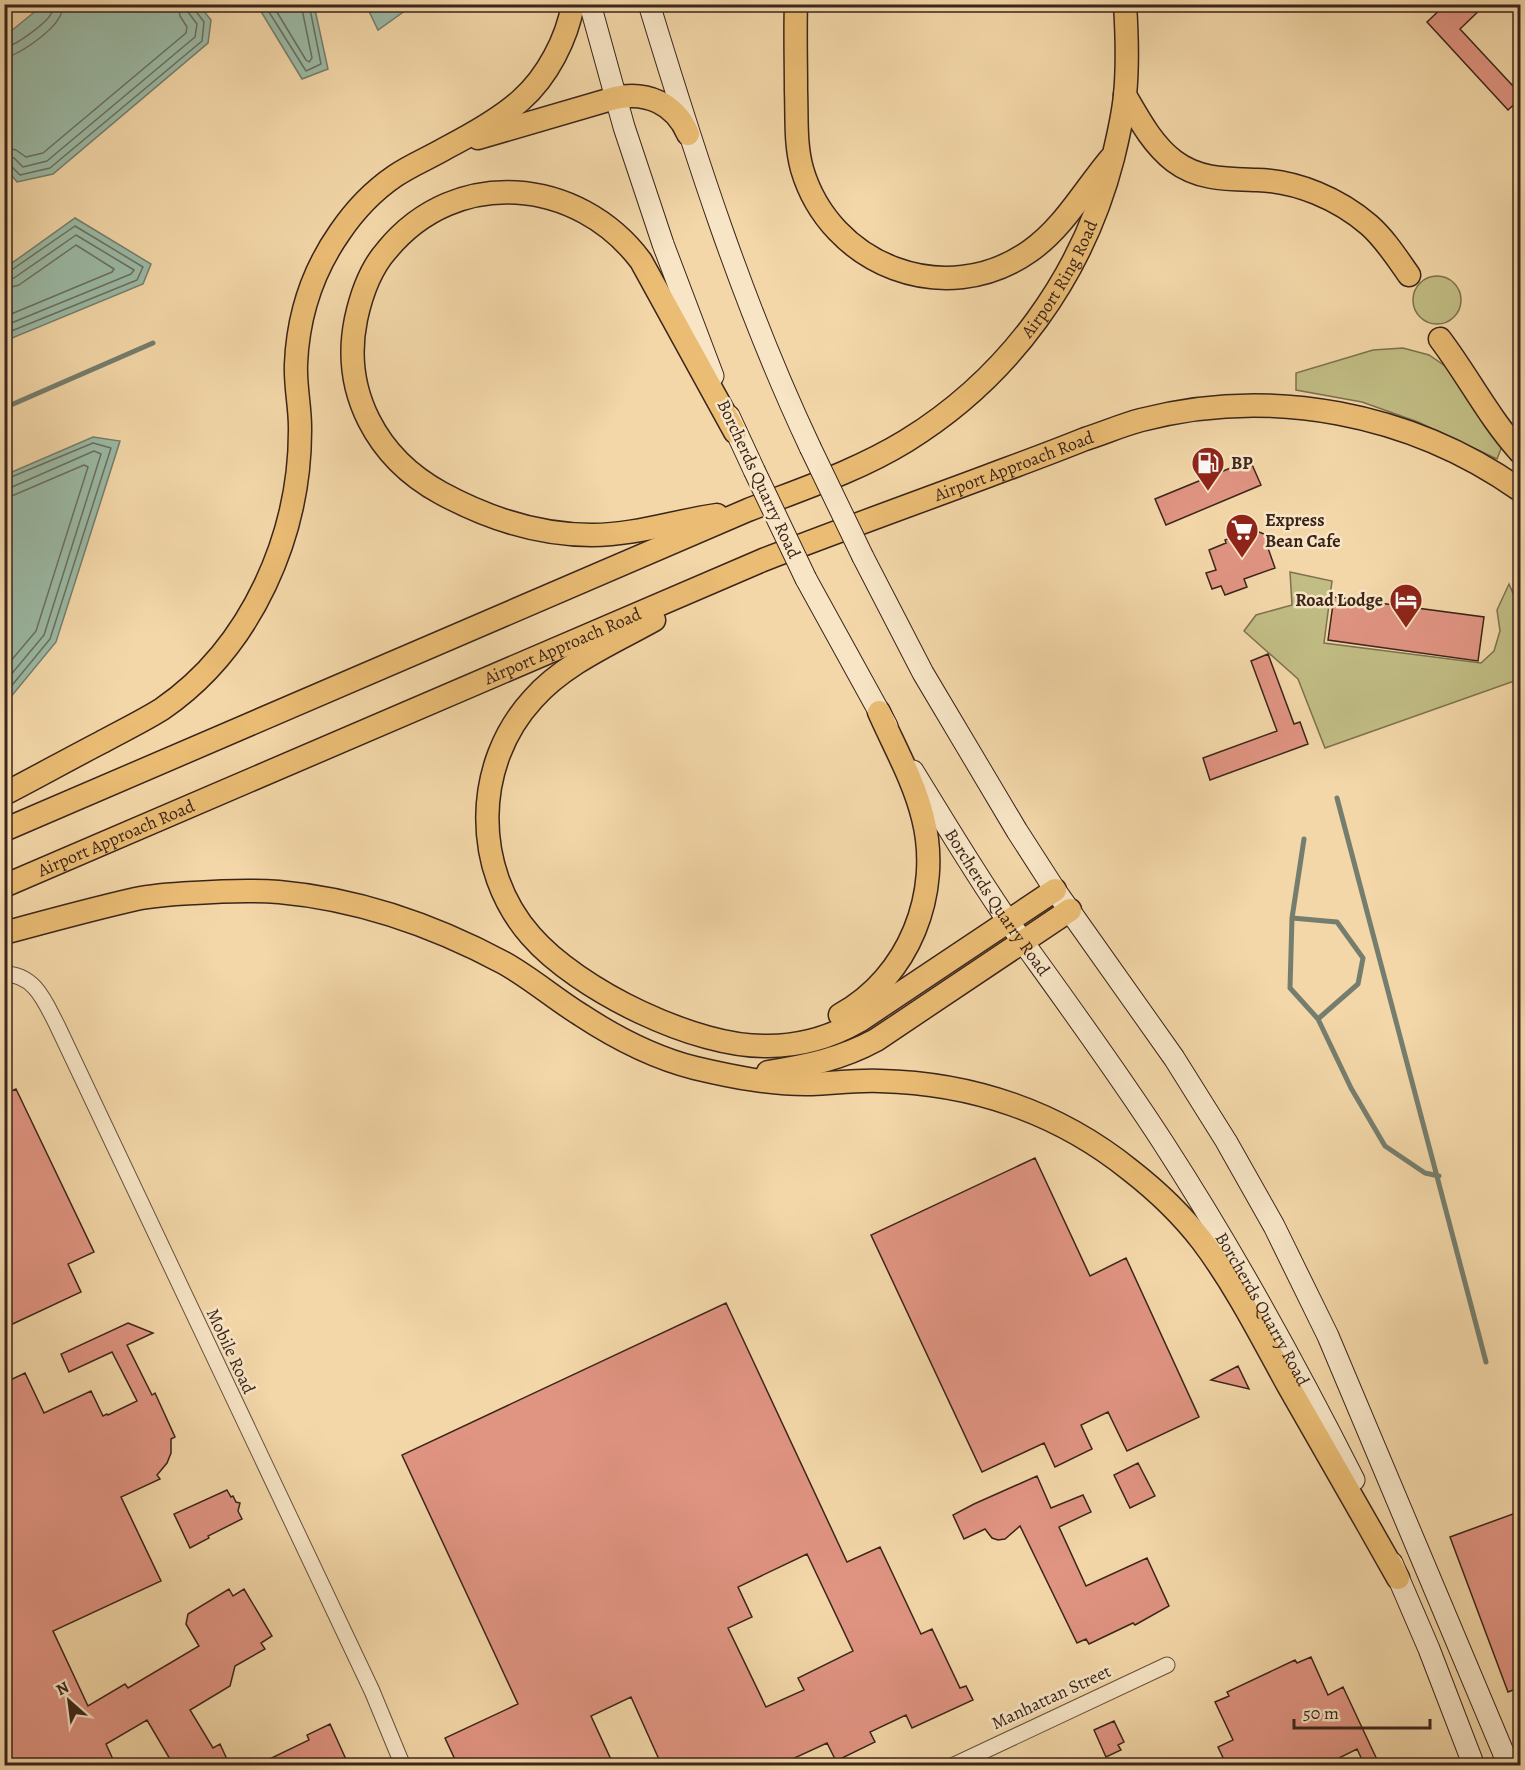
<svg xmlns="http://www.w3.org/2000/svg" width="1525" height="1770" font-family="Alegreya,serif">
<rect width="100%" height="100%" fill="#f3d7a8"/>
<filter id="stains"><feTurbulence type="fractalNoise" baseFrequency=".00333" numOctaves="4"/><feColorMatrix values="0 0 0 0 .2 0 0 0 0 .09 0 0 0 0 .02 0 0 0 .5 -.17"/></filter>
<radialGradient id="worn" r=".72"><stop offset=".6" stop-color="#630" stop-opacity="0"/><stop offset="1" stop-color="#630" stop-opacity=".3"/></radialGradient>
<!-- green -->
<path fill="#c1bd84" stroke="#7e7150" stroke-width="1.5" d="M1413 300a24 24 0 1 1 48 0a24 24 0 1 1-48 0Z
M1403 348 1429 355 1448 368 1502 446 1497 459 1418 422 1362 402 1296 390V373L1373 350Z
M1290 572 1332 581 1324 643 1481 663 1494 651 1500 631 1497 610 1509 584 1520 609V679L1325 748 1298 679 1244 631 1256 615 1292 605Z"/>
<!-- water -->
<path fill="#9bbaa6" stroke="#757e6e" stroke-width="1.5" d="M43 5H199L211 20 208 43 53 174 17 182 5 167V36Z
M257 5H314L328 69 302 79Z
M366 5H413L378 30Z
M75 218 151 264 143 284 5 341V268Z
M93 437 120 441 56 642 5 704V475Z"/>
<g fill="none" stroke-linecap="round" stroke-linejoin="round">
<!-- shore -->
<path stroke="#6b7060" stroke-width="1.5" d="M264 4 306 71 321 64 309 4
M272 4 306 60 309 62 312 58 301 4
M4 47C15 47 46 23 51 14 54 10 53 9 54 4
M4 57C19 56 52 31 59 18 62 14 62 10 63 4
M4 147 16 150 26 157 43 153 186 33 187 27 180 16 178 4
M4 157 14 158 23 167 47 161 195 37 197 24 188 12 187 4
M4 164 10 165 20 175 50 168 202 41 204 22 195 10V4
M4 272 10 271 75 226 143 267 137 280 4 334
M4 280 14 278 76 235 134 270 131 274 4 326
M4 289 19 285 76 245 114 269 112 272 4 317
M4 480 93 443 111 448 50 639 4 695
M4 488 12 487 94 451 101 454 44 635 4 683
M4 497 14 495 84 465 88 467 36 631 4 669"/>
<!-- stream -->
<path stroke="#757e6e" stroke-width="5" d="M4 408 153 343
M1337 798 1486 1362
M1304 839 1292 918 1290 988 1318 1019
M1292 918 1337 922 1363 958 1358 984 1318 1019 1351 1088 1385 1146 1425 1173 1439 1176"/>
</g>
<!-- building -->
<path fill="#e09482" stroke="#3b251b" stroke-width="1.5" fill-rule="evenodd" d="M1446 4H1486L1460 29 1513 86 1521 80V98L1508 110 1427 22Z
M1250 460 1261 485 1166 525 1155 499Z
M1254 530 1269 536 1272 546 1268 548 1275 568 1244 579 1247 587 1225 595 1221 586 1212 589 1206 573 1216 570 1209 550 1226 543 1225 540Z
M1334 597 1484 617 1478 661 1328 640Z
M1268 654 1294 724 1300 722 1308 744 1210 780 1203 758 1277 731 1251 661Z
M16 1089 94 1252 68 1264 81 1292 4 1328V1094Z
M1035 1158 1090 1276 1126 1258 1199 1417 1127 1451 1108 1412 1081 1425 1092 1449 1055 1467 1044 1443 982 1472 871 1235Z
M726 1303 847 1562 880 1547 921 1634 932 1629 960 1688 966 1686 973 1700 912 1728 906 1715 870 1732 875 1742 836 1761 827 1743 790 1760 793 1766H662L631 1697 591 1716 614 1766H458L445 1738 518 1704 402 1455ZM807 1554 853 1651 798 1678 804 1690 766 1707 728 1628 752 1617 738 1587Z
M128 1323 153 1333 127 1345 152 1395 155 1393 175 1437 171 1439V1453L167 1463 157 1475 160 1479 121 1497 161 1581 53 1631 88 1706 125 1684 128 1688 199 1646 186 1624 188 1614 229 1589 233 1596 244 1589 272 1636 261 1643 265 1649 235 1666 230 1686 190 1710 213 1748 220 1744 230 1766H174L147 1720 106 1744 116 1766H4V1383L25 1373 44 1413 91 1391 103 1416 107 1414 108 1415 137 1401 112 1352 69 1372 61 1354Z
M1238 1366 1249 1389 1211 1380Z
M1138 1463 1155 1496 1130 1508 1114 1475Z
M1037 1476 1051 1508 1083 1495 1091 1512 1059 1527 1086 1586 1147 1558 1169 1606 1135 1625 1133 1623 1089 1644 1086 1639 1077 1643 1020 1526 1005 1539 998 1540 992 1538 985 1529 964 1539 953 1515 974 1504Z
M227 1490 231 1497 233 1496 236 1502 240 1503 238 1511 242 1519 208 1536 209 1538 190 1548 174 1514Z
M1521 1511V1687L1508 1692 1450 1537Z
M1311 1657 1328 1695 1343 1687 1380 1766H1365L1357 1749 1323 1766H1227L1218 1747 1233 1740 1215 1702 1229 1696 1227 1692 1295 1660 1297 1663Z
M1114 1721 1124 1742 1118 1745 1121 1750 1106 1757 1094 1730Z
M330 1724 349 1766H255L309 1740 307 1735Z"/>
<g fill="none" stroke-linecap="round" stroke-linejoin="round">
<!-- minor casing -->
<g stroke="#69523e" stroke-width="17">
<path id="minor" d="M4 974C35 974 45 1002 57 1025L372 1691 403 1766
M952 1766 1167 1665"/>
</g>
<!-- secondary casing -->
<g stroke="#3b251b" stroke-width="23">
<g id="secondary">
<path d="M590 4 624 127 663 244 713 376"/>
<path d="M649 4C695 155 743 305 810 447"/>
<path d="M729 416 754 470"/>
<path d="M863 557 923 673 1017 831 1055 890 1174 1058 1226 1141 1274 1226 1328 1336 1509 1766"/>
<path d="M806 579 887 726"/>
<path id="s1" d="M913 771C944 821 974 872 1008 921 1061 995 1115 1068 1164 1144 1234 1252 1296 1365 1354 1480"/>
<path d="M1392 1563 1429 1649 1474 1766"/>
</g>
</g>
<!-- primary casing -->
<g stroke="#3b251b" stroke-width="25">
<g id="primary">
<path d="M796 4C795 33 796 62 796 91 797 117 795 144 802 169 830 265 945 311 1030 251 1063 228 1084 190 1110 159"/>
<path d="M1125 95C1139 119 1152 144 1174 161 1199 180 1227 179 1257 180 1297 181 1339 199 1369 225 1385 239 1397 258 1409 275"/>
<path d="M478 138 615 98C646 91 675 103 688 134"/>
<path d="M1440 339C1468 376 1489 418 1520 452"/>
<path d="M717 515C675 521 635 535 592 535 539 535 487 518 441 493 377 458 341 392 356 319 361 296 370 269 387 250 456 166 578 177 641 261L735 432"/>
<path d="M654 620C613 643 565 663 533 699 473 764 472 869 531 936 578 990 696 1048 768 1046 801 1046 831 1037 859 1021L1055 890"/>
<path d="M4 794C37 777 69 759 102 742 122 731 143 721 162 709 252 647 301 534 300 427 300 406 295 385 296 364 298 316 312 272 340 232 355 210 373 191 395 176 411 165 429 158 446 148 471 135 500 119 521 100 547 77 567 39 573 4"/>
<path id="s2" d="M4 830 748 510C802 489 857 471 906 441 1010 377 1083 275 1113 158 1118 137 1123 117 1125 95 1128 65 1127 35 1125 4"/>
<path id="s3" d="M4 886 763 560C838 531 913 504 988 476 1020 464 1053 452 1085 439 1104 433 1122 425 1141 420 1271 386 1411 413 1520 490"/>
<path d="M4 933C48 921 92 909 136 899 155 895 175 894 194 893 223 891 251 890 279 892 357 899 435 926 504 963 531 978 555 999 581 1015 616 1038 655 1058 695 1068 733 1077 773 1085 812 1084 835 1083 857 1080 880 1081 972 1083 1058 1112 1130 1170 1157 1191 1182 1215 1202 1241 1236 1286 1262 1338 1289 1387 1325 1450 1362 1514 1398 1578"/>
<path d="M840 1015C909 977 942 893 923 818 914 781 894 746 879 712"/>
<path d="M768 1072C807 1066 841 1059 876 1040L1070 910"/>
</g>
</g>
<!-- minor -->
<use href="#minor" stroke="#f7e5c6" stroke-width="15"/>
<!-- secondary -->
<use href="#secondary" stroke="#f7e5c6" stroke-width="21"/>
<!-- primary -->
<use href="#primary" stroke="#eabc74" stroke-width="22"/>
<!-- secondary-bridge casing -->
<g stroke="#3b251b" stroke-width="23" stroke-linecap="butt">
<path id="secondary-bridge" d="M810 447 863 557
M754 470 806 579"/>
</g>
<!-- secondary-bridge -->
<use href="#secondary-bridge" stroke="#f7e5c6" stroke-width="21"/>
</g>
<!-- icons -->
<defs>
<g id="fuel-pin" transform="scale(1.725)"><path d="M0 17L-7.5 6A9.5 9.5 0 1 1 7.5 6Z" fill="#8f2418" stroke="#f7e5c6"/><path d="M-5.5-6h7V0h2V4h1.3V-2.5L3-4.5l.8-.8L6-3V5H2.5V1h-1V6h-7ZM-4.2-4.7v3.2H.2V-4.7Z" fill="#fff"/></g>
<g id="supermarket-pin" transform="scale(1.725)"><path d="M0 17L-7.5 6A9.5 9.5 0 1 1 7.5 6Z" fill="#8f2418" stroke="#f7e5c6"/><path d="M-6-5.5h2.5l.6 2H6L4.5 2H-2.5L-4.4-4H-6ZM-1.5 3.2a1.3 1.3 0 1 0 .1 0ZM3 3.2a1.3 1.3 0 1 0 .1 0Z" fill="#fff"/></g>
<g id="hotel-pin" transform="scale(1.725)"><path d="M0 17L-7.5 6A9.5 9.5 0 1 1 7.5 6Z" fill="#8f2418" stroke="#f7e5c6"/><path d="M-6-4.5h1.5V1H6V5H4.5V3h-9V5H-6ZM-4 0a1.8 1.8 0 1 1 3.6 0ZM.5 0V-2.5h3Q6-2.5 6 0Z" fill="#fff"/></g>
</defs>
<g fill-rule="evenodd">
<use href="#fuel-pin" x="1208" y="463"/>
<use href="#supermarket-pin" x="1242" y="530"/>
<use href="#hotel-pin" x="1406" y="600"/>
</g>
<g text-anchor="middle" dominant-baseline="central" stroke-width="5" stroke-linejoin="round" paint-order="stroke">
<!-- street labels -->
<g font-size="18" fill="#3b251b" stroke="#f7e5c6">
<text stroke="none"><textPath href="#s2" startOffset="1209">Airport Ring Road</textPath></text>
<text stroke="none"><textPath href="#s3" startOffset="1094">Airport Approach Road</textPath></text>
<text transform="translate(759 479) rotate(65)">Borcherds Quarry Road</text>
<text stroke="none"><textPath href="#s3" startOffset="608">Airport Approach Road</textPath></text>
<text stroke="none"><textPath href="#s3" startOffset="122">Airport Approach Road</textPath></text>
<text stroke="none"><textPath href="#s1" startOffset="156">Borcherds Quarry Road</textPath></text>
<text stroke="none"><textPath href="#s1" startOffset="642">Borcherds Quarry Road</textPath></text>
<text transform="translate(231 1351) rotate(65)">Mobile Road</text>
<text transform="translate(1051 1697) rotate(-25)">Manhattan Street</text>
</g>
<!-- poi labels -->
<g font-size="18" font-weight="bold" fill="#3b251b" stroke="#f7e5c6" text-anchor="start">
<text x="1231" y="463">BP</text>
<text x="1265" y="520">Express<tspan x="1265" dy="21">Bean Cafe</tspan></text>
<text x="1383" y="600" text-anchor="end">Road Lodge</text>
</g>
</g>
<!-- margin -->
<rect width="1525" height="1770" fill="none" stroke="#f3d7a8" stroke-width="24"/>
<rect x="6" y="6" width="1513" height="1758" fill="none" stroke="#3b251b" stroke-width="3"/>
<rect x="12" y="12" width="1501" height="1746" fill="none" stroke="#3b251b" stroke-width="1.5"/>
<!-- north arrow -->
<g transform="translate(69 1701) rotate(332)" stroke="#f7e5c6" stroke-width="4.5" paint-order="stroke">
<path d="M0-4.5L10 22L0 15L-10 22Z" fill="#3b251b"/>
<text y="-9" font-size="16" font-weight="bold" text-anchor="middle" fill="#3b251b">N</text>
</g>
<!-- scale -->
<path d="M1294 1719v9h136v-9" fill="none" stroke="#3b251b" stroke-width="3"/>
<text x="1303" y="1719" font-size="18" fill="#3b251b" stroke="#f7e5c6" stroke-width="4.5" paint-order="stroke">50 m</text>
<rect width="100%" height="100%" filter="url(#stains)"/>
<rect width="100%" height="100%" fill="url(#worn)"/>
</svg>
